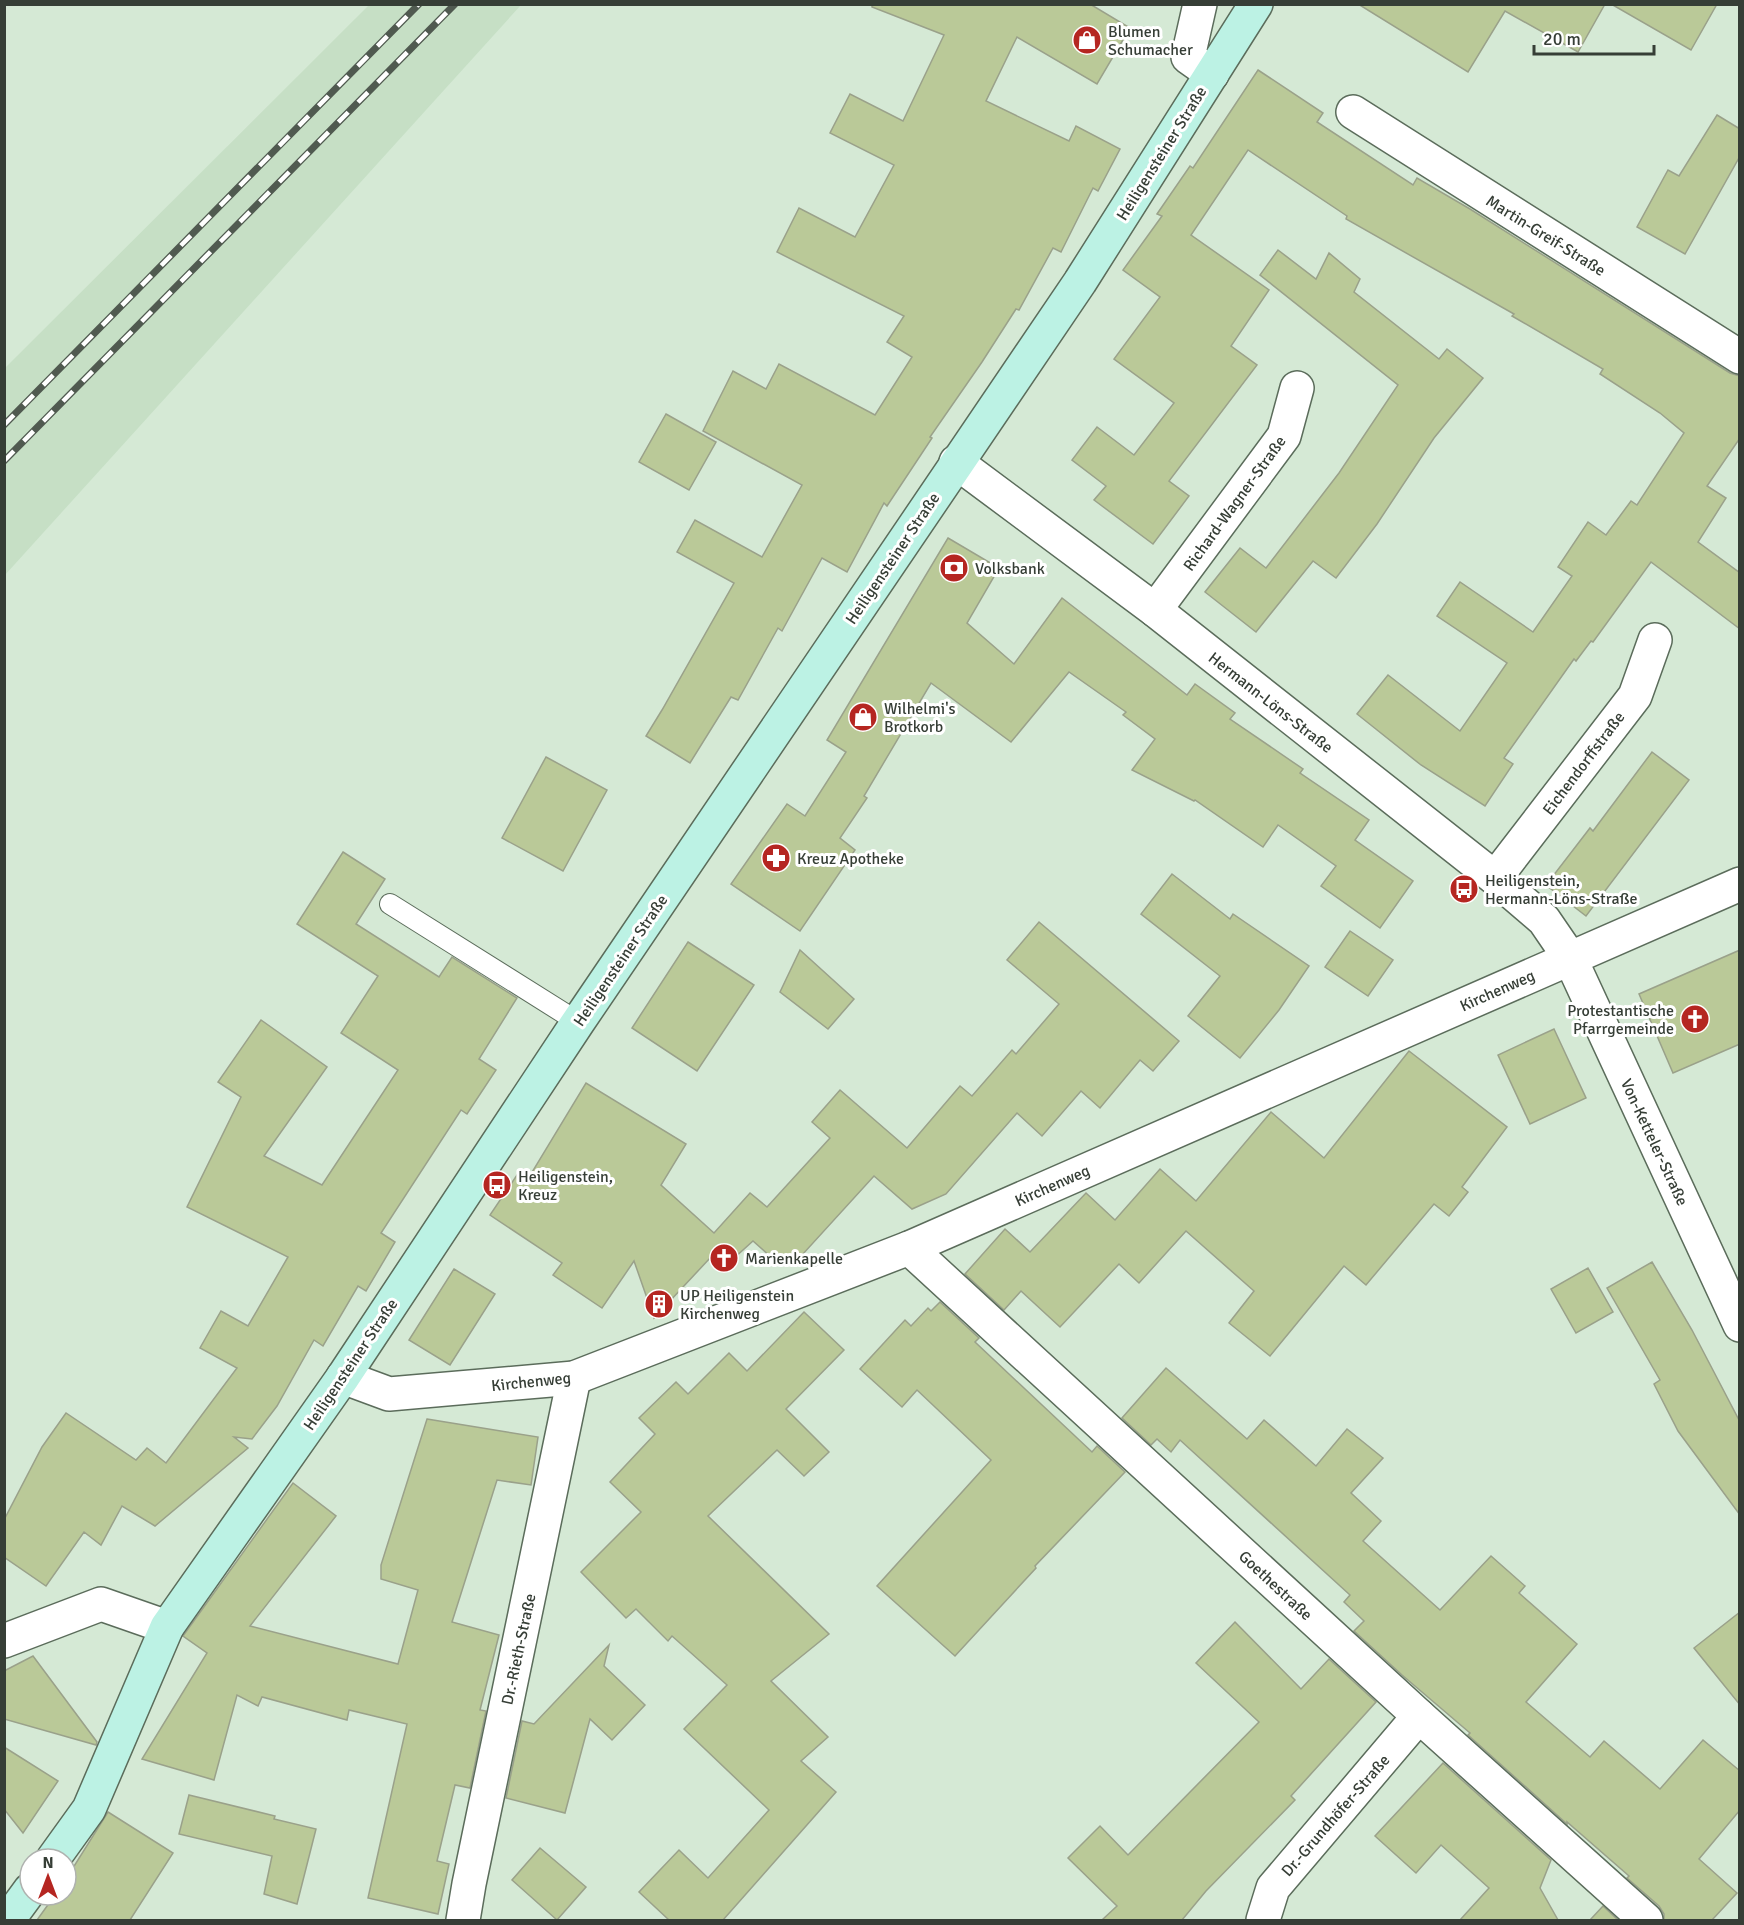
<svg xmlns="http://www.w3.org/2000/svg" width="1744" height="1925" font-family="Signika,sans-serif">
<rect width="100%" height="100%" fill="#d5e9d5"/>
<polygon fill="#c6dfc5" points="370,4 521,5 5,575 5,368"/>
<g fill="#bac998" stroke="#9aa18a" stroke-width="1.5">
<polygon points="872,4 1090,4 1130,28 1097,84 1017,37 986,101 1069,141 1076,126 1120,149 1098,191 1093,188 1061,252 1053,248 1019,310 1016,309 982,362 930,437 932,438 887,506 884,503 847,572 822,558 782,631 778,628 738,700 731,697 690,763 646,736 662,710 734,583 677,552 695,520 762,557 802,485 703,431 733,371 766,389 779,364 875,415 912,357 887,342 904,316 777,252 799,208 855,237 894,165 830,133 850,94 903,121 944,35 872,7"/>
<polygon points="1358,4 1605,4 1578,52 1505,11 1468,72"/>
<polygon points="1611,4 1717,4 1691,50"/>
<polygon points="1258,70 1323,113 1317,122 1413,185 1417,178 1470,209 1730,373 1740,376 1740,438 1707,486 1726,498 1698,542 1740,573 1740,629 1651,562 1593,642 1591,641 1576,661 1574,659 1504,758 1513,764 1485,806 1421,765 1357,714 1388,675 1460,731 1507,663 1437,616 1460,582 1533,632 1572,576 1558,567 1588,522 1606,535 1631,501 1637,505 1684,433 1660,413 1600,374 1603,369 1512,316 1514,314 1346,219 1347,216 1248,150 1191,235 1269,290 1231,346 1257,365 1169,481 1189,496 1153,544 1094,500 1106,486 1072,460 1097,427 1134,455 1174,403 1114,359 1160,297 1123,270 1162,216 1157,214 1190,166 1193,168"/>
<polygon points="1717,115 1740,129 1740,156 1685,254 1637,227 1668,170 1679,176"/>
<polygon points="1278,250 1316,279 1329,253 1360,279 1354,292 1439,359 1447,349 1483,378 1434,438 1377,524 1336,578 1313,561 1256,632 1205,592 1240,548 1266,568 1339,473 1398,385 1260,275"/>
<polygon points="666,414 716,442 689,490 639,462"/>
<polygon points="948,538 999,568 967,623 1014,664 1062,598 1187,695 1195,684 1235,713 1230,719 1303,769 1300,773 1369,820 1355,840 1413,881 1380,928 1321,886 1336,866 1278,825 1263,847 1195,800 1194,801 1132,770 1155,739 1123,715 1126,712 1069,672 1011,742 931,683 864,796 867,798 840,838 855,850 800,931 731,884 787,804 805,816 846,752 827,740"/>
<polygon points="1652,752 1689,780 1586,916 1546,885 1590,828 1593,831"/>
<polygon points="546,757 607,790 563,871 502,838"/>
<polygon points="343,852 385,879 356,924 439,977 452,957 517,998 479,1059 496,1070 467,1114 461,1110 381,1233 395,1242 366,1291 358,1286 323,1346 314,1340 277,1406 252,1439 234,1437 248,1448 155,1526 122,1506 101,1545 84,1532 46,1586 4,1557 4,1520 42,1447 66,1413 136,1460 147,1448 166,1463 237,1368 200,1348 221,1311 248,1326 288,1257 187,1207 241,1097 218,1082 261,1020 327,1067 264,1156 322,1185 398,1070 341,1033 378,976 297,924"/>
<polygon points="1172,874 1230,919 1233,914 1309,966 1279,1010 1240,1058 1188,1016 1220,976 1141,914"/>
<polygon points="1039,922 1179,1041 1153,1071 1140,1060 1100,1108 1081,1091 1042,1136 1017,1113 946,1194 912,1209 874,1176 803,1254 780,1265 753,1241 723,1268 711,1257 654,1318 634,1261 602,1308 553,1275 562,1263 490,1215 519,1172 528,1179 586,1083 686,1144 661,1185 714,1233 750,1193 767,1207 830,1138 812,1122 840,1090 907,1148 960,1086 972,1096 1012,1050 1016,1054 1059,1004 1007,960"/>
<polygon points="1350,931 1393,960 1368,996 1325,967"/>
<polygon points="688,942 754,985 697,1071 632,1028"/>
<polygon points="800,950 854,999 828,1029 780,992"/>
<polygon points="1740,950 1740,1044 1673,1073 1639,994"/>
<polygon points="1554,1029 1586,1098 1530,1124 1498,1055"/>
<polygon points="1409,1051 1507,1127 1462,1187 1468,1192 1449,1216 1434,1204 1366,1285 1344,1266 1270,1356 1229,1323 1254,1291 1186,1231 1139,1283 1119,1264 1060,1327 1021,1291 1004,1310 965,1274 1005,1229 1030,1252 1086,1193 1115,1220 1160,1169 1196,1201 1271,1112 1324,1158"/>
<polygon points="1652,1262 1692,1330 1740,1422 1740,1515 1678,1431 1654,1384 1660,1380 1607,1288"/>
<polygon points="1588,1268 1613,1312 1576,1333 1551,1289"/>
<polygon points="454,1269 495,1294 450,1365 409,1340"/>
<polygon points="940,1302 979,1338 975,1342 1092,1452 1097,1446 1125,1472 1035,1566 1036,1568 955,1656 877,1586 991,1460 917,1390 902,1407 860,1369 905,1320 911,1326 928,1308 931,1311"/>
<polygon points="804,1312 844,1350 786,1409 829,1452 804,1476 777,1450 708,1516 829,1634 771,1681 828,1737 801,1761 836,1792 723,1920 669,1920 639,1892 679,1850 708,1878 769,1810 684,1729 727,1685 672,1636 668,1641 636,1609 626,1618 581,1572 641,1512 610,1482 655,1434 639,1418 676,1382 688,1394 729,1353 747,1371"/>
<polygon points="1166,1368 1247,1439 1264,1420 1316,1466 1347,1429 1383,1458 1351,1493 1381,1521 1363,1541 1440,1610 1491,1556 1525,1586 1519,1593 1577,1644 1526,1702 1590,1757 1604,1741 1660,1789 1703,1740 1740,1771 1740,1810 1699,1859 1737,1893 1712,1920 1664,1920 1664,1914 1659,1906 1627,1878 1629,1876 1567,1822 1567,1824 1468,1735 1470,1733 1402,1675 1354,1631 1364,1621 1344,1602 1350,1595 1180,1440 1171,1452 1157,1439 1151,1445 1122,1418"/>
<polygon points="427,1419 538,1437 531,1485 497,1480 452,1622 499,1635 480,1710 486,1711 470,1788 455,1785 437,1861 449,1864 438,1914 368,1898 407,1724 349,1710 347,1720 262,1697 258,1706 237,1695 214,1780 142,1759 207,1653 183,1636 293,1483 336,1516 250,1626 398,1664 418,1590 381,1579 381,1565"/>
<polygon points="1740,1612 1740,1705 1694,1648"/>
<polygon points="1235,1622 1301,1689 1329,1659 1376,1702 1291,1796 1295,1800 1206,1891 1182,1920 1102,1920 1117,1906 1068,1858 1100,1826 1128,1855 1259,1722 1196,1663"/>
<polygon points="609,1645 604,1666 645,1705 612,1740 590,1719 565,1813 506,1798 522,1721 534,1724"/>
<polygon points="33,1656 97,1742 96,1745 4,1719 4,1671"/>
<polygon points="4,1747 58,1781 23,1833 4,1809"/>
<polygon points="1443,1763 1551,1860 1540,1888 1558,1920 1460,1920 1489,1888 1441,1845 1416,1873 1375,1836"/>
<polygon points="189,1795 275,1816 274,1819 316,1829 297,1904 264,1894 272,1856 179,1834"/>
<polygon points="108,1812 173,1853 130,1920 37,1920 55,1895 66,1895 66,1879"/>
<polygon points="540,1848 586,1887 557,1920 512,1880"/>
<polygon points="1603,1906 1618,1920 1590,1920"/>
</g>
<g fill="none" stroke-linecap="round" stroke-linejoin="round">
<g stroke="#5b6c5b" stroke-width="22">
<polyline id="service" points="390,904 578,1022"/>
</g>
<g stroke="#5b6c5b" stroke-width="36">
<g id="minor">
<polyline points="1200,4 1188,57 1212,74"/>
<polyline points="1353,112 1740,357"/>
<polyline points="956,462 1155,610 1495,878 1544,920 1570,958 1740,1325"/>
<polyline points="1155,610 1284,436 1297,388"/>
<polyline points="1495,878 1635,696 1655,640"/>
<polyline points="909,1248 1419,1716 1646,1920"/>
<polyline points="343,1377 389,1394 574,1378 909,1248 1740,884"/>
<polyline points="4,1641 101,1604 167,1627"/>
<polyline points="463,1920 469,1884 574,1378"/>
<polyline points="1263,1920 1273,1888 1419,1716"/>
</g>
</g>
<g stroke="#5b6c5b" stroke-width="36">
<g id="secondary">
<polyline points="53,1859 89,1809 167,1627 343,1377 578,1022 1080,282 1256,4"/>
<polyline points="8,1920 30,1890"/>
</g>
</g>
<use href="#service" stroke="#fff" stroke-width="20"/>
<use href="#minor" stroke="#fff" stroke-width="33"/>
<use href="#secondary" stroke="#bcf2e4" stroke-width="33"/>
<g stroke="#505a50" stroke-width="7">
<g id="rail">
<polyline points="4,425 419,4"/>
<polyline points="4,461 455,4"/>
</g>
</g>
<use href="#rail" stroke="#fff" stroke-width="4.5" stroke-dasharray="14" stroke-linecap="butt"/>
</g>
<defs>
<g id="shop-disc" transform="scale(1.5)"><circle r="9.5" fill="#b52621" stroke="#fff"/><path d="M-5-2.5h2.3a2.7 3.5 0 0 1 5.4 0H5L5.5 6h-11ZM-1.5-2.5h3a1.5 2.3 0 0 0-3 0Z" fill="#fff"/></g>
<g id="bank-disc" transform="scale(1.5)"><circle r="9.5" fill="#b52621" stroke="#fff"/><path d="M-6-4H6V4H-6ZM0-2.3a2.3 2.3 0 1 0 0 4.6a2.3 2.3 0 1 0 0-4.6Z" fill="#fff"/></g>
<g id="pharmacy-disc" transform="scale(1.5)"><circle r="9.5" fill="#b52621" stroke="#fff"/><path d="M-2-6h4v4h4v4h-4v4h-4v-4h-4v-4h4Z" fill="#fff"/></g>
<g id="bus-disc" transform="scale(1.5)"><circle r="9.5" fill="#b52621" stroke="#fff"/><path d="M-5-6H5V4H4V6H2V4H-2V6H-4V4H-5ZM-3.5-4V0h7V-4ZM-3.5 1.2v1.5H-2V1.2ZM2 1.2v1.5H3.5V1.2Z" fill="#fff"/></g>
<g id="church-disc" transform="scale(1.5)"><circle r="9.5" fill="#b52621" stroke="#fff"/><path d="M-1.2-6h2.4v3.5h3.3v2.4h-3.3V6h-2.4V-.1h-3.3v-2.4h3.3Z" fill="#fff"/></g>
<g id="building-disc" transform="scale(1.5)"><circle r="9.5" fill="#b52621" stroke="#fff"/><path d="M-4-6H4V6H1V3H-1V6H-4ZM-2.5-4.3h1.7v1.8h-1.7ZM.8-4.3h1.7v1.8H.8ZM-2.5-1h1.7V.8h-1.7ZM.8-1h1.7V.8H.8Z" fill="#fff"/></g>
</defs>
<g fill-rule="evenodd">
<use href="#shop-disc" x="1087" y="40"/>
<use href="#bank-disc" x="954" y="568"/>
<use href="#shop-disc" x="863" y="717"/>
<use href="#pharmacy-disc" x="776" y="858"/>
<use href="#bus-disc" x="1464" y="889"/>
<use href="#church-disc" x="1695" y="1019"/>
<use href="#bus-disc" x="497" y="1185"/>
<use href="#church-disc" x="724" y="1258"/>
<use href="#building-disc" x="659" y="1304"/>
</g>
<g text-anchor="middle" stroke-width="6" stroke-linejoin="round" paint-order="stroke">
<g font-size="16" fill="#363e36" stroke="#fff" text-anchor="start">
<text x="1108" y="37">Blumen<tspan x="1108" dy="18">Schumacher</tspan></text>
<text x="975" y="574">Volksbank</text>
<text x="884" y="714">Wilhelmi's<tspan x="884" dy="18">Brotkorb</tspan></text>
<text x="797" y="864">Kreuz Apotheke</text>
<text x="1485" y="886">Heiligenstein,<tspan x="1485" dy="18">Hermann-Löns-Straße</tspan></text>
<text x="1674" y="1016" text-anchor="end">Protestantische<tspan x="1674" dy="18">Pfarrgemeinde</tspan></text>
<text x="518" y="1182">Heiligenstein,<tspan x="518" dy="18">Kreuz</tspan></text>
<text x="745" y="1264">Marienkapelle</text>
<text x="680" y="1301">UP Heiligenstein<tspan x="680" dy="18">Kirchenweg</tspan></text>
</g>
<g font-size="16" fill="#363e36" stroke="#fff">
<text transform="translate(1161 153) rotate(-58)" y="6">Heiligensteiner Straße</text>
<text transform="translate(1546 235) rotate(32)" y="6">Martin-Greif-Straße</text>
<text transform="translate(1234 503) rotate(-54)" y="6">Richard-Wagner-Straße</text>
<text transform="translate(892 558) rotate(-56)" y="6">Heiligensteiner Straße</text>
<text transform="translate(1271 702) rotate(38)" y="6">Hermann-Löns-Straße</text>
<text transform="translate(1583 763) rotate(-53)" y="6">Eichendorffstraße</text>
<text transform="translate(620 960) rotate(-56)" y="6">Heiligensteiner Straße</text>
<text transform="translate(1497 990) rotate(-24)" y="6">Kirchenweg</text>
<text transform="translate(1655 1142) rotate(65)" y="6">Von-Ketteler-Straße</text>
<text transform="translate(1052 1185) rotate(-24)" y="6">Kirchenweg</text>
<text transform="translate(350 1364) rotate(-56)" y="6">Heiligensteiner Straße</text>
<text transform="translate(531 1381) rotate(-6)" y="6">Kirchenweg</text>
<text transform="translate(1276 1585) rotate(43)" y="6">Goethestraße</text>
<text transform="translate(518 1649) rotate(-78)" y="6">Dr.-Rieth-Straße</text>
<text transform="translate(1335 1815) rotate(-49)" y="6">Dr.-Grundhöfer-Straße</text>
</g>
</g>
<rect width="1744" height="1925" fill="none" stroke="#363e36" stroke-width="12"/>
<g transform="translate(48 1877)"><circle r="28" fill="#ffffff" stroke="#afb2af" stroke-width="1.5"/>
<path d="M0-4.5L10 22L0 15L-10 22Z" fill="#b52621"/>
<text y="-9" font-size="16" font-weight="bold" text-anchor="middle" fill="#363e36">N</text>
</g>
<path d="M1534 45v9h120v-9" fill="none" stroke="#363e36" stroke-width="3"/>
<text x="1543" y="45" font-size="18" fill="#363e36" stroke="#ffffff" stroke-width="4.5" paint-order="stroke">20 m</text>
</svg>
